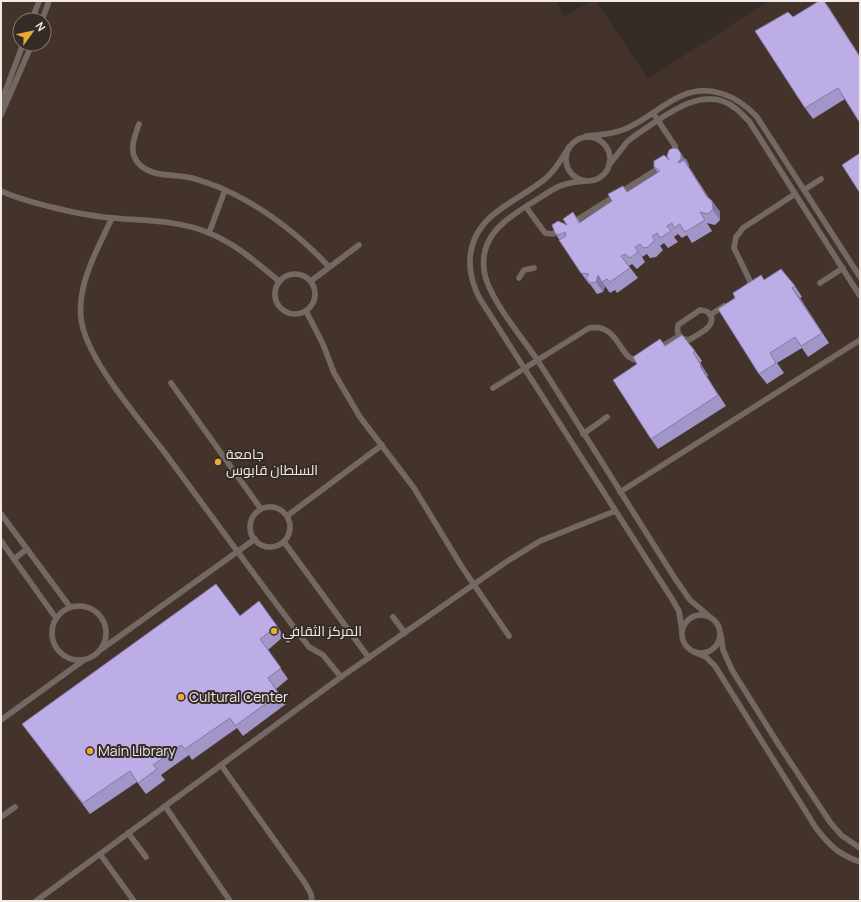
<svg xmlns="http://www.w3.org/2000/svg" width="861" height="902" font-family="Manrope,Cairo,sans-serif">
<rect width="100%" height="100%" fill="#362c27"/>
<path fill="#43332b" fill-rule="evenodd" d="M1,1H557L564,17L591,1H596L648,79L769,1H860V901H1ZM20,20H44V44H20Z"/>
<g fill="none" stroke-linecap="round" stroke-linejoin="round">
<g stroke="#504743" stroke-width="6">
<g id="lane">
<polyline points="32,20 39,1"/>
<polyline points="42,20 49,1"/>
<polyline points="1,103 23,44"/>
<polyline points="653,113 675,146 675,156"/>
<polyline points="1,115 32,44"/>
<path d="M139,124C134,138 127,154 141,166C155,177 171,174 187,177C194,178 201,181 208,183C253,199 297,232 329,267"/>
<path d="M586,136C600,135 613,134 625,129C645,121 661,105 681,96C709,83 738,96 757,117L860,277"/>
<circle cx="588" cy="159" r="22"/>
<path d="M569,147C562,158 556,170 545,179C529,192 510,201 494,214C466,237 464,269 480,299L672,599L679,611L682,631"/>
<path d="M609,165L627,142L633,137C661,119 702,82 735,108C740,111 744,117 749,121L860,296"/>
<path d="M585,181C556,183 552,191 528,205C503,221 480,237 484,270C487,296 521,336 536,358C583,431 629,506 676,580L690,600L709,616"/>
<polyline points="804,190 821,179"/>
<path d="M1,191C27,203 85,216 113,218C146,221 178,220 209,233C236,244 257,263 279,281"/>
<polyline points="526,207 545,233 553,234 561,230"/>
<path d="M112,218C98,248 77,284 81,318C85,358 140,420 165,453C213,518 260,583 309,647L323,655L341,677"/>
<polyline points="572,223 662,166"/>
<polyline points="209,233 225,190"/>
<circle cx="295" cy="294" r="20"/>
<polyline points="519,278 524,270 534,268"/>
<polyline points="311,281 359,245"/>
<polyline points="820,283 843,268"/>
<polyline points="749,289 750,281 734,248 736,237 743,228 795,194"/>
<path d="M700,310C705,311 709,311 711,316C716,327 696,335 689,340C680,339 676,334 678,325Z"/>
<polyline points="306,311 323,344 334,373 360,417 414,488 462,567 509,636"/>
<polyline points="710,315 724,306"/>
<polyline points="659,348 679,336"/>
<polyline points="171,383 261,509"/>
<path d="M493,388L589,328C622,322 619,367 642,359"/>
<polyline points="583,434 607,417"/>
<polyline points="620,492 860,340"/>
<circle cx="270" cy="527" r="20"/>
<polyline points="1,514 70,607"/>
<polyline points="287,516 382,445"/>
<polyline points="1,541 56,618"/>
<polyline points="284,542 369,658"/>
<polyline points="14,559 27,549"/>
<circle cx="79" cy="633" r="27"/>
<circle cx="701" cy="634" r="19"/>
<polyline points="393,617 405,633"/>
<polyline points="721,635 723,650 732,670 779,745 830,822 841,835 860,848"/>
<polyline points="99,651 255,539"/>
<path d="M694,652L706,657L715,666L816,828C830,846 838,854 860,862"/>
<polyline points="1,720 84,660"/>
<polyline points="221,765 305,883 311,894 312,901"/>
<polyline points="165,806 230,901"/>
<polyline points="1,817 15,807"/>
<polyline points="128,833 146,857"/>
<polyline points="100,854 134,901"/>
<polyline points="36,901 341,677 506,562 540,541 615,511"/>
</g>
</g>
<use href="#lane" stroke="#746863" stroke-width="5.5"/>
</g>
<g fill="#a295c7">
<polygon points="824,1 830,9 845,99 813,119 805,108 793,17"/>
<polygon points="686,159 689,165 689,167 709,198 712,201 720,212 720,220 715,225 707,223 712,231 692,243 687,235 682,238 678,234 674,237 678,242 668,248 664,243 660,246 663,250 656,257 650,258 647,254 642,257 645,262 637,269 632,264 629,266 638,278 617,293 615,290 610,293 605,286 603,292 597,294 590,284 589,284 581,273 555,233 567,225 573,212 580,222 612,201 627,192 658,173 654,167 669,160"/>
<polygon points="764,280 795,286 802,297 800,298 829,343 808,357 802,348 777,363 784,373 767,384 759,374"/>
<polygon points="665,346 695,351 702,361 700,363 708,375 707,377 726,406 658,449 651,439"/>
<polygon points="259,601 284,636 268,650 288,679 276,689 286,704 243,736 237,728 192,760 189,755 161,775 165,780 146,794 137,782 90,814 22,724 240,616"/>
</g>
<g fill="#8479a2">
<polygon points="824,1 830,9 860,56 860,57"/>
<polygon points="678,149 689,165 689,167 712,204 712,201 720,212 720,220 678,162"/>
<polygon points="635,247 642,257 645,262 638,252"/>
<polygon points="598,275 605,286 603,292 596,282"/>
<polygon points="792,288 800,298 829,343 822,333"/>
<polygon points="693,352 708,375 707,377 726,406 700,366"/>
</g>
<g fill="#bcade7" stroke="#8479a2">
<polygon points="819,1 824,1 860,57 860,123 838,88 805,108 755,31 788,12 793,17"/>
<polygon points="673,148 678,149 681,154 681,159 678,162 679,163 684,160 707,197 712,201 713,209 708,214 700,212 705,220 685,232 680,224 674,228 672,223 667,226 671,231 660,238 657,233 652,236 655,240 648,247 643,248 640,244 635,247 638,252 630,258 625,254 621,256 630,268 610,282 607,279 602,282 598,275 596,282 590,283 586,278 589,274 581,273 559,240 566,236 565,232 559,235 555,233 552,225 558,221 567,225 563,219 573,212 579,223 612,201 608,194 623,186 627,192 660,171 654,167 654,161 664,155 669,160 667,156 669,150"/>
<polygon points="860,153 860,193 842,165"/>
<polygon points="781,269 795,286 792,288 822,333 801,346 795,337 770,353 776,363 759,374 718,309 735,298 733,293 761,275 764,280"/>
<polygon points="682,335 695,351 693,352 701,365 700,366 718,395 651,439 613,380 637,364 633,357 660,339 665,346"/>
<polygon points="216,584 240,616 259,601 277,626 260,639 281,668 268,678 279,694 235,726 230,718 185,749 181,745 153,765 157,769 138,783 130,771 83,803 22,724"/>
</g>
<g fill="#e9ab38" stroke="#362c27" stroke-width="1.5">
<circle cx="218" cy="462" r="4"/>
<circle cx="274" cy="631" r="4"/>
<circle cx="181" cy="697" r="4"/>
<circle cx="90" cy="751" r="4"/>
</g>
<g text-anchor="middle" stroke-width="4" stroke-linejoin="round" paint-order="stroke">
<g font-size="14" fill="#f0e9e6" stroke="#362c27" text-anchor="start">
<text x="226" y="459">جامعة<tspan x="226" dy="16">السلطان قابوس</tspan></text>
<text x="282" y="636">المركز الثقافي</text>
<text x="189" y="702">Cultural Center</text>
<text x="98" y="756">Main Library</text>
</g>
</g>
<rect width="861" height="902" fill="none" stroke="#f0e9e6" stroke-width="4"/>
<g transform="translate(32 32) rotate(57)"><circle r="19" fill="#362c27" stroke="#807873"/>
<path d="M0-3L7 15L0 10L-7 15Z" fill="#e9ab38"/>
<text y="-6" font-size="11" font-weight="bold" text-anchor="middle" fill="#f0e9e6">N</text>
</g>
</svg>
